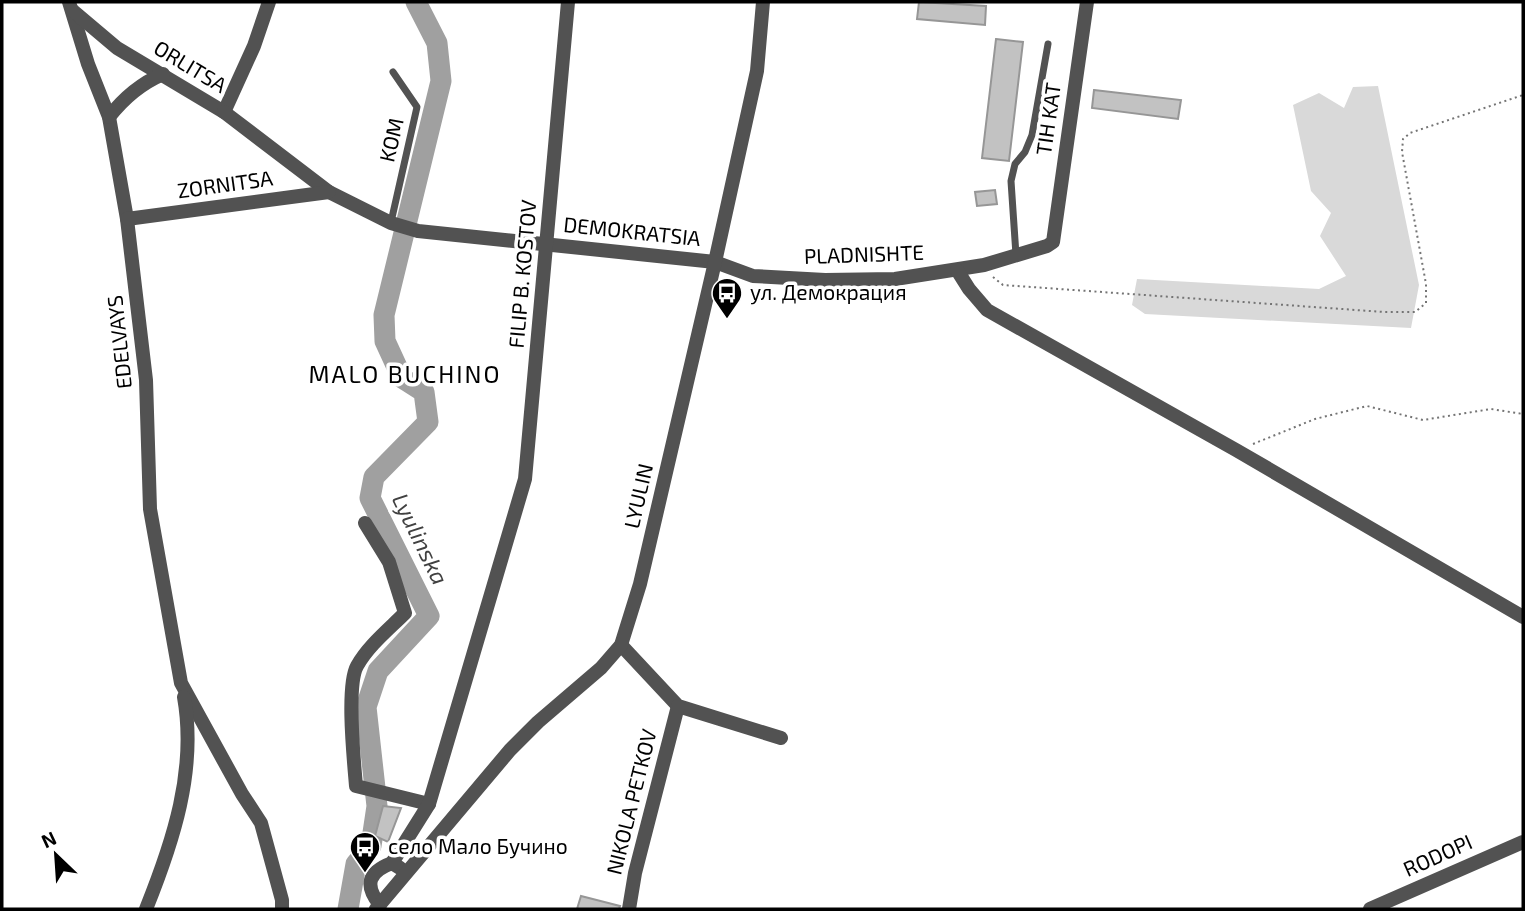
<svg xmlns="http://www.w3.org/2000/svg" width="1525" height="911" font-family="'Exo 2',sans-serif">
<rect width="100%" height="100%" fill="#fff"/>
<polygon fill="#d9d9d9" points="1378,86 1419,285 1411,328 1145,314 1132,305 1137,279 1319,289 1346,276 1320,236 1331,213 1311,191 1293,105 1319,93 1344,108 1353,87"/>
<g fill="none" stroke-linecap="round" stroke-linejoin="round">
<polyline stroke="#a0a0a0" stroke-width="21" points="348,909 356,864 371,846 377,806 366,707 378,671 429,616 370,498 374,477 428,422 424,392 402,378 385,341 384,315 441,81 437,43 416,2"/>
</g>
<g fill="#c2c2c2" stroke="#969696" stroke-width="2">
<polygon points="919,2 986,6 985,25 917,19"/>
<polygon points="996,39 1023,42 1009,161 982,158"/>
<polygon points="1094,90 1181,100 1178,119 1092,108"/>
<polygon points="995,190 997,204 977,206 975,192"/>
<polygon points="383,806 401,808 388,842 375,836"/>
<polygon points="581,896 620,906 619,909 577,909"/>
</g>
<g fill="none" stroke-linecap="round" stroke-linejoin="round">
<g stroke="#747474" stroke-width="2" stroke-dasharray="2 3.5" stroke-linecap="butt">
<polyline points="993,277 1003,285 1384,312 1415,312 1426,303 1426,284 1402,152 1403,139 1410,133 1523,95"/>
<polyline points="1253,444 1315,419 1367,406 1423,420 1491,409 1523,414"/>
</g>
<g stroke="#525252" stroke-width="7">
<polyline points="391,222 417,107 393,72"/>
<polyline points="1016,255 1011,181 1015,164 1025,152 1032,135 1048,44"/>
</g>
<g stroke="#525252" stroke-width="14">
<polyline points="69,2 88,64 109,117 127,219 146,380 150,509 181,683 242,794 261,823 282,900 282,909"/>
<polyline points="72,10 117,48 224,112 254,46 269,2"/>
<polyline points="224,112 329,192 391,223 418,231 715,262 753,276 825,280 895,279 984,265 1047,246 1053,242 1087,2"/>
<path d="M109,117C123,99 142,83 163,74"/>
<polyline points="127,219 329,192"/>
<polyline points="957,270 969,289 987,310 1236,450 1523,617"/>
<path d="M365,523L389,562L405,613C389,629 368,646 357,666C346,686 354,761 356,786L429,804"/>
<polyline points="621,645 678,706 781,738"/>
<polyline points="392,863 429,804 525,479 568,2"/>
<path d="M380,905C364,885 368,872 392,863L400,868"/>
<path d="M146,909C173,842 197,770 184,697"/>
<polyline points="629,909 635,873 678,706"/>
<polyline points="1370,909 1523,842"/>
</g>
<polyline stroke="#525252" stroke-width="14" points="376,909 510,750 538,722 601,668 621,645 640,584 715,262 757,71 763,2"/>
</g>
<defs>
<g id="bus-pin" transform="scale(1.575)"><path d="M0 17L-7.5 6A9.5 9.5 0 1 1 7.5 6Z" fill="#000" stroke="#fff"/><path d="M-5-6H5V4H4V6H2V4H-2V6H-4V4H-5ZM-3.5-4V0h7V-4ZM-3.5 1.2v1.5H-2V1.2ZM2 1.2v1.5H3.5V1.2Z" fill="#fff"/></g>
</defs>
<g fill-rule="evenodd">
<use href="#bus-pin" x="727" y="293"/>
<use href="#bus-pin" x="365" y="847"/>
</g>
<g text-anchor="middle" stroke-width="7" stroke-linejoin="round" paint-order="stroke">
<g font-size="21" fill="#000" stroke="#fff">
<text transform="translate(190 67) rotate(31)" y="7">ORLITSA</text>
<text transform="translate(1049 119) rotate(-82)" y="7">TIH KAT</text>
<text transform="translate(392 140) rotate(-77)" y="7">KOM</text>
<text transform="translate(225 185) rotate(-8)" y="7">ZORNITSA</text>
<text transform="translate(632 232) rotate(6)" y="7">DEMOKRATSIA</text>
<text transform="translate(864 255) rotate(-2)" y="7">PLADNISHTE</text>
<text transform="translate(523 274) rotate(-85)" y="7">FILIP B. KOSTOV</text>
<text transform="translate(120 342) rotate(-96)" y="7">EDELVAYS</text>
<text transform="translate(639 496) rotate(-77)" y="7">LYULIN</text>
<text transform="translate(632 802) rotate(-76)" y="7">NIKOLA PETKOV</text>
<text transform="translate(1438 856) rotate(-24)" y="7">RODOPI</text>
</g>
<g font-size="21" fill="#000" stroke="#fff" text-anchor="start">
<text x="750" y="300">ул. Демокрация</text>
<text x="388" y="854">село Мало Бучино</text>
</g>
<g font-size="23" font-style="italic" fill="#414141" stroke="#fff">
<text transform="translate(420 539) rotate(64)" y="8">Lyulinska</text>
</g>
<g font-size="24" letter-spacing="2" fill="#000" stroke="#fff">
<text x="405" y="383">MALO BUCHINO</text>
</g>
</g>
<rect width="1525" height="911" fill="none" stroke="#000000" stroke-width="7"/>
<g transform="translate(56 855) rotate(335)" stroke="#ffffff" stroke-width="5" paint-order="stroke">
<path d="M0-5L12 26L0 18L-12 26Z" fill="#000000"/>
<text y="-10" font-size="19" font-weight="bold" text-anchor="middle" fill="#000000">N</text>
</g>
</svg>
